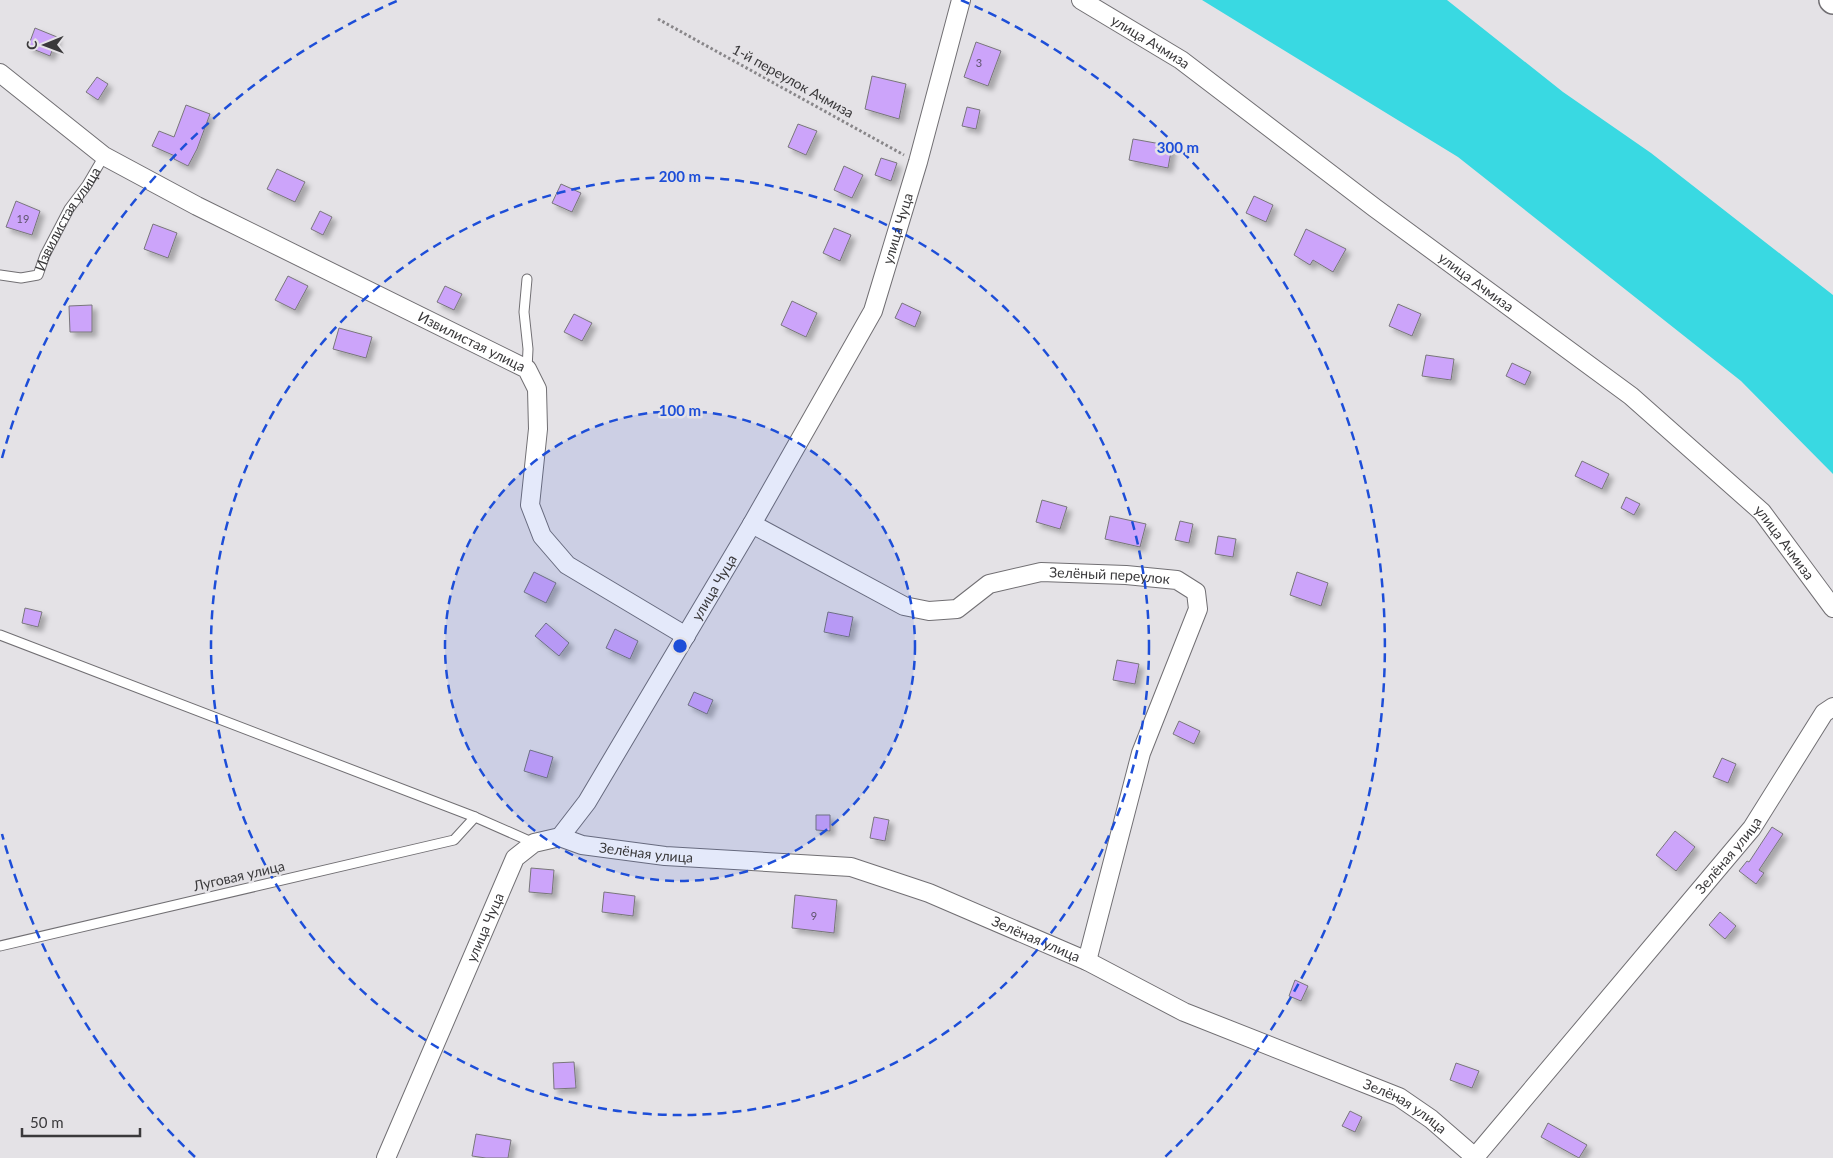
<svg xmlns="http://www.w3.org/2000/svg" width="1833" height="1158" font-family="Lato,sans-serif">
<defs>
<filter id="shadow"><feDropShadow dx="4.5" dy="4.5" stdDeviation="2.5" flood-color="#0004"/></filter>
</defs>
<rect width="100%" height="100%" fill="#e4e2e6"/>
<polygon fill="#39d9e2" points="1202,0 1447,0 1563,92 1651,153 1833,295 1833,474 1741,381 1458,157"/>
<g fill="#cca4fa" stroke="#78767a" filter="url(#shadow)">
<polygon points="35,28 57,37 50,56 28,47"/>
<polygon points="976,42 1001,51 988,86 964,77"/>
<polygon points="872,76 906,84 899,119 865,109"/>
<polygon points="97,77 108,84 98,100 86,92"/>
<polygon points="186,105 210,114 197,149 188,166 174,159 175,156 152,146 159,131 174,137"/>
<polygon points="967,107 980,110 976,129 962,126"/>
<polygon points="798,124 817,131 806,155 788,147"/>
<polygon points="1133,139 1172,146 1168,168 1129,160"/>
<polygon points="881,158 897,163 891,181 875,175"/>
<polygon points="844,166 863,175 852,198 834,190"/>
<polygon points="277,169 305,182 295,202 267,189"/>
<polygon points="561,184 581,193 572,212 552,203"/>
<polygon points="1254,196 1273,205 1266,222 1246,213"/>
<polygon points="16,201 40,211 32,235 6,227"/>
<polygon points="320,211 332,217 323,235 311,229"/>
<polygon points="153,224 177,233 168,258 144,249"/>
<polygon points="834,228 851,235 840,261 823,253"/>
<polygon points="1306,229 1346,249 1333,272 1313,260 1310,265 1294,255"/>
<polygon points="288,276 308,286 295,310 275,300"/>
<polygon points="445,286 462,294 454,310 437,302"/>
<polygon points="792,301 817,313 806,337 781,325"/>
<polygon points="902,303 921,312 915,327 895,318"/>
<polygon points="1398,304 1421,314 1412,336 1389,326"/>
<polygon points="92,305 92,332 70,332 69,306"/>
<polygon points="574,314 592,323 582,341 564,332"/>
<polygon points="339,328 372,337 366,358 333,349"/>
<polygon points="1426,355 1454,359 1451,380 1422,376"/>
<polygon points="1512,363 1531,372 1525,385 1506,376"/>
<polygon points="1582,461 1609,474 1602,489 1575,476"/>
<polygon points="1626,497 1640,504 1634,515 1621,508"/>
<polygon points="1042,500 1067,507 1060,529 1036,522"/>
<polygon points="1110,516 1146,524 1140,547 1105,539"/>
<polygon points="1180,521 1193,524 1189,543 1175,540"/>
<polygon points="1218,536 1236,539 1233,557 1215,554"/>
<polygon points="534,572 556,583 546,603 524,592"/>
<polygon points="1297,572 1328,583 1321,606 1290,595"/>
<polygon points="25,608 42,612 38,627 22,623"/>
<polygon points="828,612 853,617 849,637 824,632"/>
<polygon points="546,623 569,643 559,656 535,636"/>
<polygon points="615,629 638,641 630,659 606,648"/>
<polygon points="1117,660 1139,664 1135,684 1113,680"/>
<polygon points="694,692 713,700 707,714 688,705"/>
<polygon points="1179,721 1200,731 1194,744 1173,734"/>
<polygon points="530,750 553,757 547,778 524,771"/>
<polygon points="1722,758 1736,764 1728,783 1713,777"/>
<polygon points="816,815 830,815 830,831 816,830"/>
<polygon points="874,817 889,820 885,841 870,838"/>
<polygon points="1772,827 1783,834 1759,870 1764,873 1756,884 1739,871 1747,861 1749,862"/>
<polygon points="1675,831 1695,847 1676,871 1656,855"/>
<polygon points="531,868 554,870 552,894 529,892"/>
<polygon points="604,892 635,896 633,916 602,912"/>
<polygon points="795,895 837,900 834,933 792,928"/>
<polygon points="1720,912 1736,926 1725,939 1709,925"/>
<polygon points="1295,980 1308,986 1301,1001 1289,996"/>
<polygon points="574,1062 576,1088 554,1089 553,1063"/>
<polygon points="1456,1063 1479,1071 1472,1088 1450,1080"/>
<polygon points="1350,1111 1362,1117 1355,1132 1342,1126"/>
<polygon points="1548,1123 1587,1145 1579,1158 1541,1137"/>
<polygon points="476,1134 511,1140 508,1158 486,1158 472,1156"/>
</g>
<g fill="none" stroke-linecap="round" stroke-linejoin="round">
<g stroke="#716f73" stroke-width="11">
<g id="lane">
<path id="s1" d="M0,275L21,278L38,275L45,255L69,209L87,185L104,156"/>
<polyline points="527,279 524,312 528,349 527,369"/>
<polyline points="0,635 475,817 534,843"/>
<polyline points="0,946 454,840 475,817"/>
</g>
</g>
<g stroke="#716f73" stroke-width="20">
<g id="street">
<path id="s2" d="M1081,0L1181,60L1375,208L1631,396L1762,512L1833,608"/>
<path id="s3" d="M0,73L104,156L197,206L527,369L537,389L538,429L530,505L542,536L567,565L686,636"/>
<path id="s4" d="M752,524L904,606L929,611L957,609L989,584L1041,572L1126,575L1177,580L1196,592L1198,609L1141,753L1087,961"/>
<path id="s5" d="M560,837L582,845L665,856L851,867L929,893L1087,961L1184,1012L1399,1097L1431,1119L1476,1158"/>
<path id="s6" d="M1475,1157L1752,828L1824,713L1833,707"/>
<path id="s7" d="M386,1158L515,858L534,843L560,837L587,802L752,524L873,311L918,162L961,0"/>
</g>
</g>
<g stroke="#716f73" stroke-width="28">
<polyline id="secondary" points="1832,0 1833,1"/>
</g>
<polyline stroke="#888689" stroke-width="3" stroke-dasharray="2.5 2.5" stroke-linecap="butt" points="658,19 904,155"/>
<use href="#lane" stroke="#fff" stroke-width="9"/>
<use href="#street" stroke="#fff" stroke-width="18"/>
<use href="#secondary" stroke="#fff" stroke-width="25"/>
</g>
<circle cx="680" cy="646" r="235" fill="#1d4ed8" fill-opacity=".12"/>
<g fill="none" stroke="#1d4ed8" stroke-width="2.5" stroke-dasharray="9 6">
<circle cx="680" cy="646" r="235"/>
<circle cx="680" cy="646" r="469"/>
<path d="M195 1157A704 704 0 0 1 2 834M2 458A704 704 0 0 1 399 0M961 0A704 704 0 0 1 1165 1157"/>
</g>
<g text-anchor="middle" stroke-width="5" stroke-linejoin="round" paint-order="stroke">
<g font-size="11" fill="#5e546b">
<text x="979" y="67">3</text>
<text x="23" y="223">19</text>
<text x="814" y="920">9</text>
</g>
<g font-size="14" fill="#3a393b" stroke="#e4e2e6">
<text dy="5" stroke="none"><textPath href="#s2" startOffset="81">улица Ачмиза</textPath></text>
<text transform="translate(793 81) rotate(29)" y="5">1-й переулок Ачмиза</text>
<text dy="5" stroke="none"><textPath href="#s1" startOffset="102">Извилистая улица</textPath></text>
<text dy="5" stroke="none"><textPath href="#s7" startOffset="1076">улица Чуца</textPath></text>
<text dy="5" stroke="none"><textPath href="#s2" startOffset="486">улица Ачмиза</textPath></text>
<text dy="5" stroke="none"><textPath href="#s3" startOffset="545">Извилистая улица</textPath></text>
<text dy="5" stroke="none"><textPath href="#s2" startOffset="891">улица Ачмиза</textPath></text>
<text dy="5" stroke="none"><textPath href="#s4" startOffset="389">Зелёный переулок</textPath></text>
<text dy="5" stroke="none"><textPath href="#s7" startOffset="671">улица Чуца</textPath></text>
<text dy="5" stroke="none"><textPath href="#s5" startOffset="88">Зелёная улица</textPath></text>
<text dy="5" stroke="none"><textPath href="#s6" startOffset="394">Зелёная улица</textPath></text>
<text transform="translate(239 876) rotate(-13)" y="5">Луговая улица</text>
<text dy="5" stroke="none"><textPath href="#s7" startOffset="251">улица Чуца</textPath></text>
<text dy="5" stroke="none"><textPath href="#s5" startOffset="492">Зелёная улица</textPath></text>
<text dy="5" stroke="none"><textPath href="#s5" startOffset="898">Зелёная улица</textPath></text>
</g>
</g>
<circle cx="680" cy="646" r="8" fill="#1d4ed8" stroke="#e4e2e6" stroke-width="2.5"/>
<g font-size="15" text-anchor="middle" font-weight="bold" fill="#1d4ed8" stroke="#e4e2e6" stroke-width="5" stroke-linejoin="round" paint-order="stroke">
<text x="1178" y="153">300 m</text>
<text x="680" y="182">200 m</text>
<text x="680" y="416">100 m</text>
</g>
<g transform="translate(45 45) rotate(269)" stroke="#e4e2e6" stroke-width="4" paint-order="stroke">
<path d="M0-4L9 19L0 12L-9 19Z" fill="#3a393b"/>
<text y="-8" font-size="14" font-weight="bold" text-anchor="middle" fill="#3a393b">С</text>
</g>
<path d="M22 1128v8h118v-8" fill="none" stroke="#3a393b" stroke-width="2.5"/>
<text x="30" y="1128" font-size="15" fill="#3a393b" stroke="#e4e2e6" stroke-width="4" paint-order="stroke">50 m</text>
</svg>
